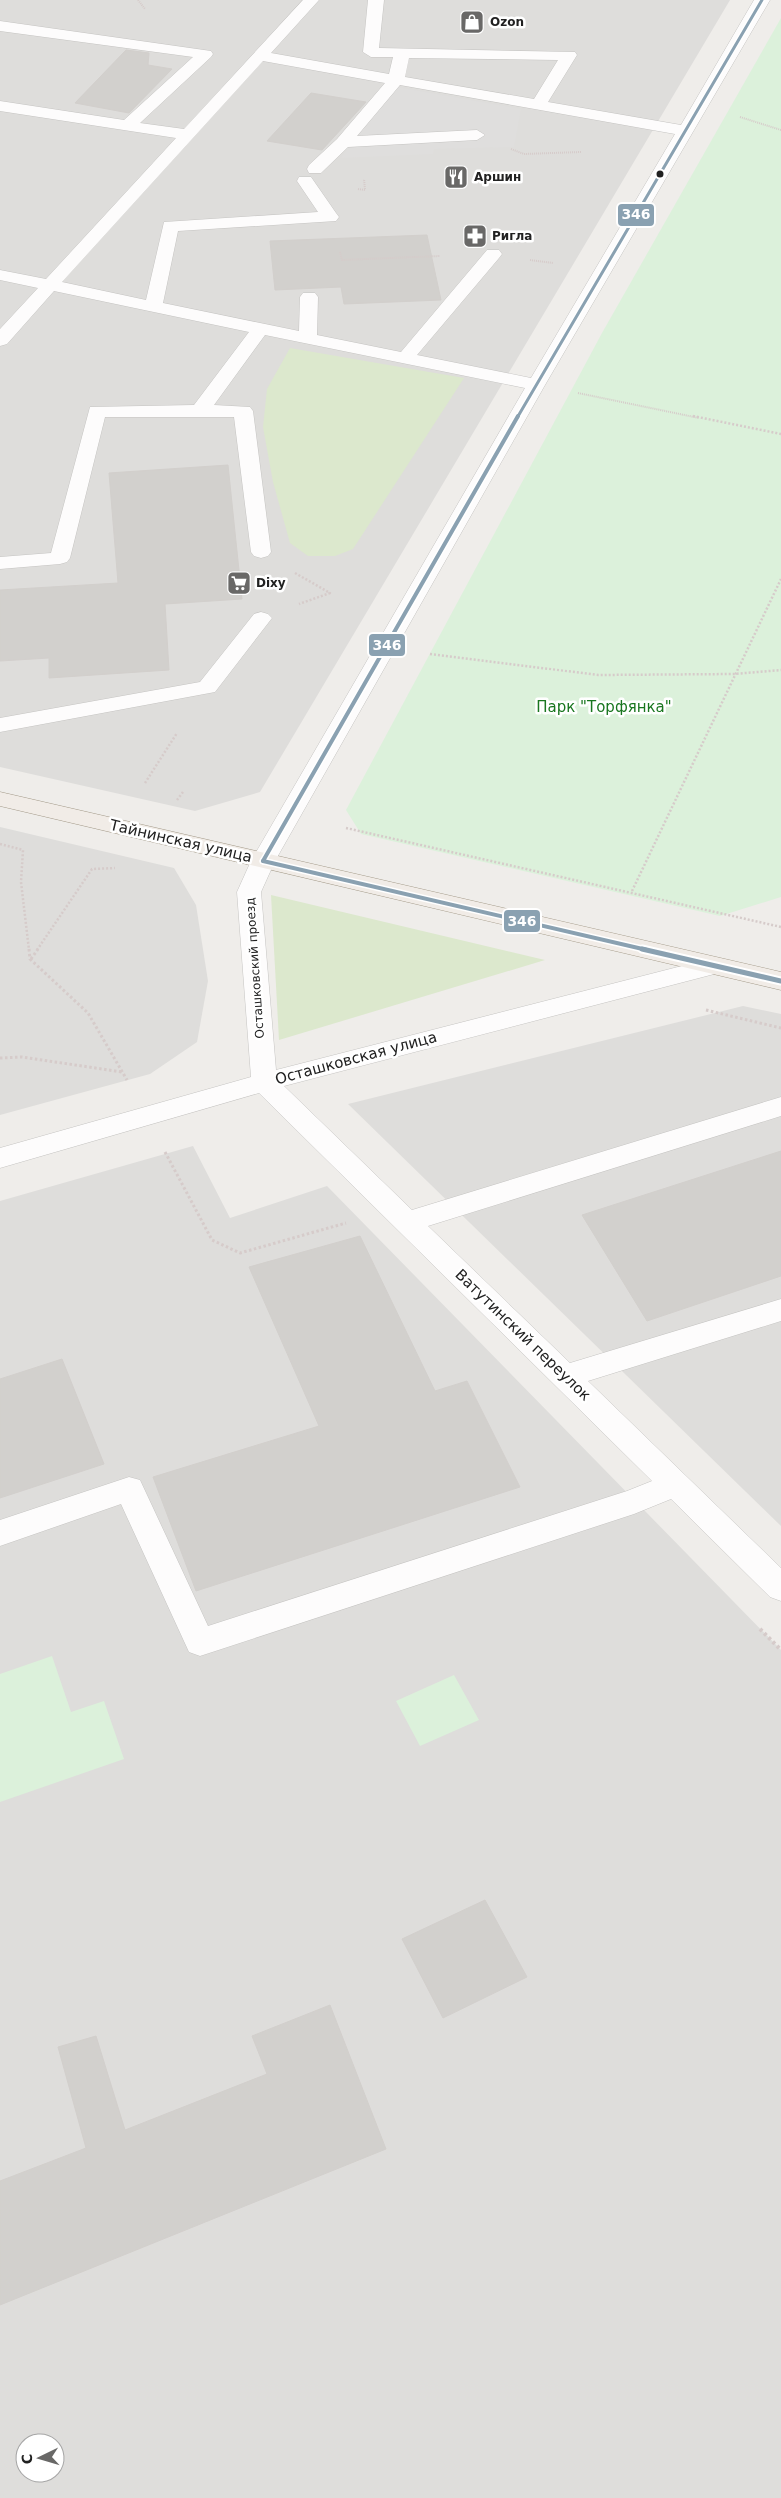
<svg xmlns="http://www.w3.org/2000/svg" width="781" height="2498" font-family="'DejaVu Sans',sans-serif">
<rect width="100%" height="100%" fill="#efedea"/>
<g fill="#dedddb" fill-rule="evenodd">
<polygon points="0,0 730,0 260,792 195,811 0,767"/>
<polygon points="0,827 174,868 196,905 208,981 197,1042 150,1074 0,1115"/>
<polygon points="743,1006 781,1014 781,1526 348,1104"/>
<path d="M193,1146L230,1218L327,1186L781,1650V2498H0V1201ZM25,2443H55V2473H25Z"/>
</g>
<g fill="#dce8cd">
<polygon points="290,348 464,378 353,549 335,556 308,556 290,543 273,482 263,427 267,389"/>
<polygon points="271,895 545,960 279,1040"/>
</g>
<g fill="#dcf1db">
<polygon points="781,18 781,897 720,916 361,834 346,810 602,333"/>
<polygon points="52,1656 71,1712 104,1701 124,1759 0,1802 0,1674"/>
<polygon points="454,1675 479,1720 420,1746 396,1701"/>
</g>
<polygon fill="#dfdedd" points="391,86 521,109 514,147 434,149 433,154 341,158"/>
<g fill="#d2d0cd" stroke="#d2cfcc">
<polygon points="126,50 149,53 148,65 172,69 129,113 75,103"/>
<polygon points="311,93 366,102 322,150 267,141"/>
<polygon points="427,235 441,300 344,304 341,287 275,290 270,241"/>
<polygon points="228,465 242,599 165,604 169,670 49,678 49,658 0,661 0,590 118,583 109,473"/>
<polygon points="781,1151 781,1276 647,1321 582,1215"/>
<polygon points="360,1236 435,1391 467,1381 520,1487 196,1591 153,1477 319,1426 249,1267"/>
<polygon points="62,1359 104,1464 0,1498 0,1379"/>
<polygon points="485,1900 527,1977 443,2018 402,1939"/>
<polygon points="330,2005 386,2149 0,2305 0,2181 86,2148 58,2047 96,2036 125,2130 267,2074 252,2036"/>
</g>
<g fill="none" stroke-linecap="round" stroke-linejoin="round">
<g stroke="#c5c4c2" stroke-width="1">
<g id="minor">
<path d="M303,0H319L271,53L389,74L393,57H371L363,52L368,0H384L379,48L575,52L577,55L548,102L681,125L754,0H770L545,385L275,861L261,892L276,1070L713,958L722,960L725,966L722,972L284,1086L412,1210L781,1097V1116L428,1226L570,1363L781,1299V1321L588,1381L781,1568V1601L770,1597L671,1499L634,1514L200,1656L189,1652L121,1504L0,1546V1520L129,1477L140,1480L208,1626L627,1491L652,1481L259,1093L0,1168V1148L251,1077L237,892L251,861L525,388L265,335L214,405L250,407L253,411L271,552L268,556L261,558L254,556L251,552L234,417H105L70,558L67,562L60,564L0,569V557L51,553L90,407L194,405L249,332L54,291L7,344L0,346V329L38,288L0,280V270L46,279L176,138L0,111V101L124,120L193,57L0,31V21L211,51L213,54L211,57L140,123L184,129ZM409,58L558,60L534,99L405,77ZM263,61L385,83L337,139L309,165L307,169L309,173H321L348,147L477,140L485,135L477,130L357,136L400,85L675,134L531,378L417,355L499,258L502,254L499,250H487L401,352L317,335L318,297L315,293H303L300,297L299,331L163,303L178,231L336,221L339,217L336,213L311,177H299L297,181L318,212L164,222L146,300L62,282Z"/>
<polygon points="261,612 268,614 272,618 215,692 0,732 0,718 200,682 254,614"/>
</g>
</g>
<g stroke="#a39a89" stroke-width="1">
<polygon id="major" points="0,792 781,972 781,990 0,806"/>
</g>
<g stroke="#d6cbca" stroke-width="2" stroke-dasharray="1 1" stroke-linecap="butt">
<polyline points="138,0 145,9"/>
<polyline points="740,117 781,130"/>
<polyline points="511,149 524,154 581,152"/>
<polyline points="358,189 365,190 364,179"/>
<polyline points="340,252 342,260 440,256"/>
<polyline points="530,260 553,263"/>
<polyline points="578,393 699,418"/>
</g>
<g stroke="#d6cbca" stroke-width="2.5" stroke-dasharray="2 2" stroke-linecap="butt">
<polyline points="693,416 781,434"/>
<polyline points="295,573 330,593 299,604"/>
<polyline points="430,654 598,675 734,674 781,670"/>
<polyline points="145,783 177,733"/>
<polyline points="177,800 183,792"/>
<polyline points="346,828 781,927"/>
<polyline points="0,844 23,850 21,882 29,950"/>
<polyline points="632,891 781,579"/>
<polyline points="37,950 92,869 115,868"/>
</g>
<g stroke="#d6cbca" stroke-width="3" stroke-dasharray="2.5 2.5" stroke-linecap="butt">
<polyline points="29,949 30,959 88,1013 127,1080"/>
<polyline points="31,959 38,949"/>
<polyline points="706,1010 781,1028"/>
<polyline points="0,1058 22,1057 122,1072"/>
<polyline points="165,1152 212,1240 240,1253 346,1223"/>
</g>
<polyline stroke="#d6cbca" stroke-width="4" stroke-dasharray="3 3" stroke-linecap="butt" points="760,1629 781,1650"/>
<use href="#minor" fill="#fdfcfc" fill-rule="evenodd"/>
<use href="#major" fill="#f1ece7" fill-rule="evenodd"/>
<g stroke="#fff" stroke-width="5.5">
<polyline id="bus-1-far2" points="517,418 762,0"/>
</g>
<g stroke="#fff" stroke-width="7">
<g id="bus-1-far1">
<polyline points="263,861 518,416"/>
<polyline points="263,861 647,950"/>
</g>
</g>
<g stroke="#fff" stroke-width="9">
<polyline id="bus-1" points="642,949 781,981"/>
</g>
<use href="#bus-1-far2" stroke="#8aa1b1" stroke-width="3"/>
<use href="#bus-1-far1" stroke="#8aa1b1" stroke-width="4"/>
<use href="#bus-1" stroke="#8aa1b1" stroke-width="5"/>
</g>
<defs>
<g id="shop-square" transform="scale(1.25)"><rect x="-9" y="-9" width="18" height="18" rx="4" fill="#696867" stroke="#fff"/><path d="M-5-2.5h2.3a2.7 3.5 0 0 1 5.4 0H5L5.5 6h-11ZM-1.5-2.5h3a1.5 2.3 0 0 0-3 0Z" fill="#fff"/></g>
<g id="restaurant-square" transform="scale(1.25)"><rect x="-9" y="-9" width="18" height="18" rx="4" fill="#696867" stroke="#fff"/><path d="M-5-6h1v4h1v-4h1v4h1v-4h1v5L-1.5 .5V6h-2V.5L-5-1ZM5-6V6H3V1.5H1.5Q1.5-4 5-6Z" fill="#fff"/></g>
<g id="pharmacy-square" transform="scale(1.25)"><rect x="-9" y="-9" width="18" height="18" rx="4" fill="#696867" stroke="#fff"/><path d="M-2-6h4v4h4v4h-4v4h-4v-4h-4v-4h4Z" fill="#fff"/></g>
<g id="supermarket-square" transform="scale(1.25)"><rect x="-9" y="-9" width="18" height="18" rx="4" fill="#696867" stroke="#fff"/><path d="M-6-5.5h2.5l.6 2H6L4.5 2H-2.5L-4.4-4H-6ZM-1.5 3.2a1.3 1.3 0 1 0 .1 0ZM3 3.2a1.3 1.3 0 1 0 .1 0Z" fill="#fff"/></g>
</defs>
<g fill-rule="evenodd">
<use href="#shop-square" x="472" y="22"/>
<use href="#restaurant-square" x="456" y="177"/>
<use href="#pharmacy-square" x="475" y="236"/>
<use href="#supermarket-square" x="239" y="583"/>
</g>
<circle fill="#212121" stroke="#fff" stroke-width="2" cx="660" cy="174" r="4.5"/>
<g text-anchor="middle" stroke-width="5" stroke-linejoin="round" paint-order="stroke">
<g font-size="12" font-weight="bold" fill="#212121" stroke="#fff" text-anchor="start">
<text x="490" y="26">Ozon</text>
<text x="474" y="181">Аршин</text>
<text x="492" y="240">Ригла</text>
<text x="256" y="587">Dixy</text>
</g>
<g font-size="12" fill="#212121" stroke="#fff">
<text transform="translate(255 968) rotate(-94)" y="4">Осташковский проезд</text>
</g>
<g font-size="15" fill="#19761f" stroke="#fff">
<text x="604" y="712">Парк "Торфянка"</text>
</g>
<g font-size="15" fill="#212121" stroke="#fff">
<text transform="translate(181 841) rotate(13)" y="5">Тайнинская улица</text>
<text transform="translate(356 1058) rotate(-15)" y="5">Осташковская улица</text>
<text transform="translate(523 1335) rotate(44)" y="5">Ватутинский переулок</text>
</g>
</g>
<g stroke="#fff" stroke-width="2">
<rect x="617" y="203" width="38" height="24" rx="5" fill="#8aa1b1"/>
<rect x="368" y="633" width="38" height="24" rx="5" fill="#8aa1b1"/>
<rect x="503" y="909" width="38" height="24" rx="5" fill="#8aa1b1"/>
</g>
<g font-size="14" text-anchor="middle" font-weight="bold" fill="#fff">
<text x="636" y="219">346</text>
<text x="387" y="650">346</text>
<text x="522" y="926">346</text>
</g>
<g transform="translate(40 2458) rotate(265)"><circle r="24" fill="#ffffff" stroke="#a6a6a6"/>
<path d="M0-4L9 19L0 12L-9 19Z" fill="#696867"/>
<text y="-8" font-size="14" font-weight="bold" text-anchor="middle" fill="#212121">С</text>
</g>
</svg>
